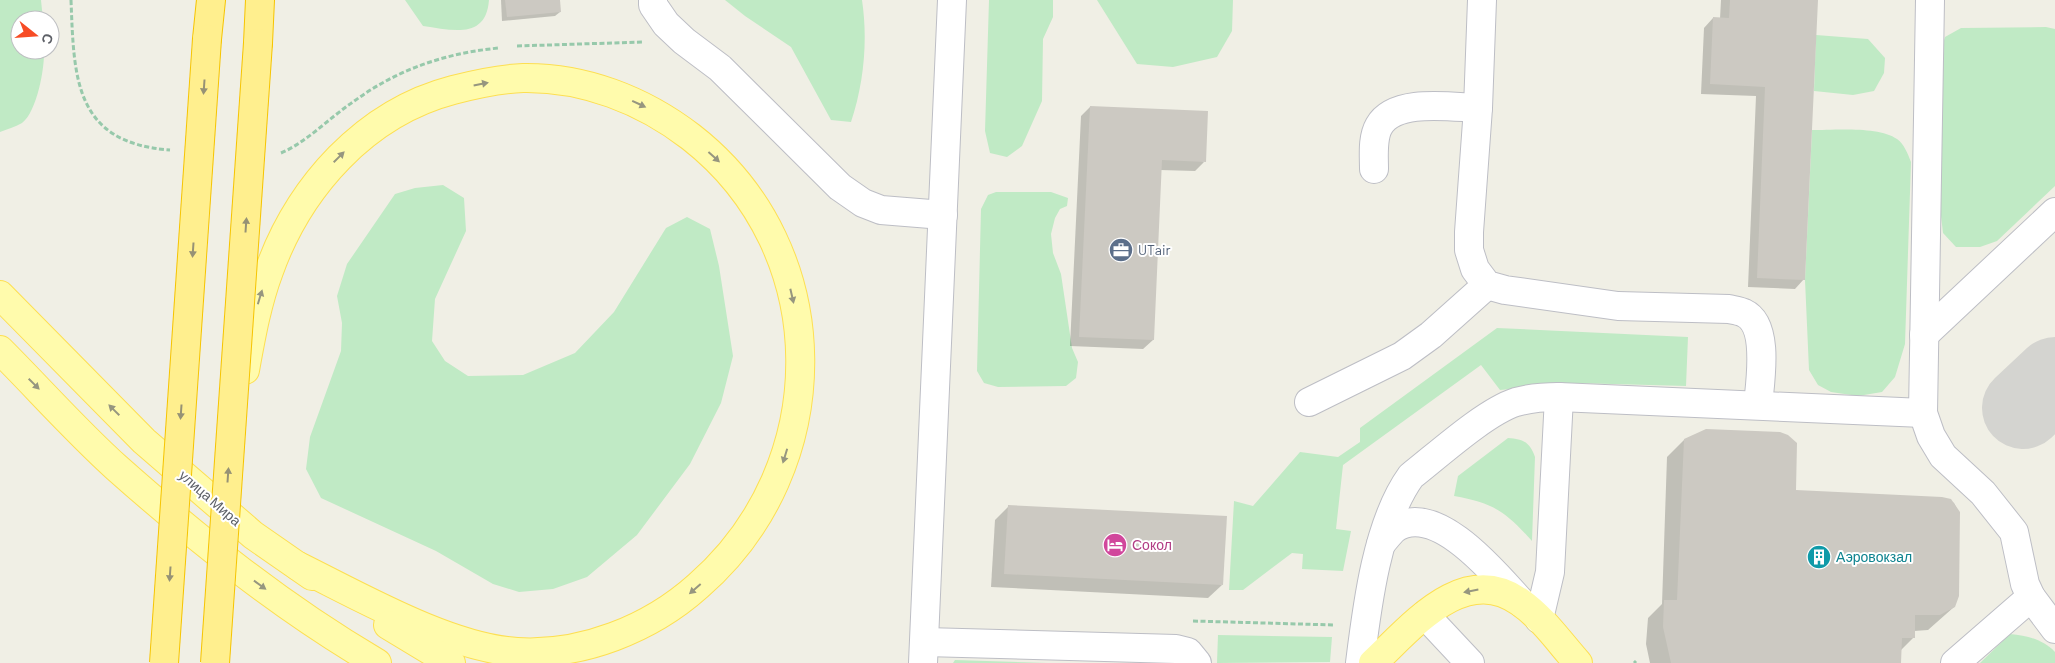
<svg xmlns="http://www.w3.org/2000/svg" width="2055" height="663" font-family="Barlow,sans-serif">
<rect width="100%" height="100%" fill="#f0efe5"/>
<g fill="#c0eac5">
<path d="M0,0H41L43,20H20V50H44C45,67 37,112 22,123C15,127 7,129 0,132Z"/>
<path d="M405,0H489C486,40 452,30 423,26Z"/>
<path d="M725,0H862C868,40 864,83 851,122L831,120L791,47L745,16Z"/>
<polygon points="989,0 1053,0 1053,17 1043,39 1042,101 1022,146 1007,157 990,153 985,131"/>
<polygon points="1097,0 1233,0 1232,31 1217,57 1173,67 1137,64"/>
<polygon points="2046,27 2055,29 2055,186 1997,241 1980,247 1956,247 1943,233 1941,216 1942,48 1945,37 1961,28"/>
<polygon points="1816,35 1868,39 1885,58 1884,73 1874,91 1853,95 1814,91"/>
<path d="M1812,130C1834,130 1879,126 1897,139C1904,144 1908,154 1911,162L1905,344L1895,377L1882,392L1858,396L1831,392L1818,385L1809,370L1805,280Z"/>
<polygon points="443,185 464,198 466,231 435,299 432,341 445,361 468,376 523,375 575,353 614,312 666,228 687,217 710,229 719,266 733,356 721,403 690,464 637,535 587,577 553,589 519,592 493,584 436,551 321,498 306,469 310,437 341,351 342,323 337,296 347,264 395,194 415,188"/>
<polygon points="996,192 1051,192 1068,198 1067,206 1060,209 1055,218 1051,234 1053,253 1061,274 1072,348 1078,362 1076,378 1066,386 998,387 984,383 977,371 981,209 988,195"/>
<polygon points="1497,328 1688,337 1686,386 1575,383 1500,390 1481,365 1343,465 1336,529 1351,531 1343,571 1302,569 1303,554 1292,553 1243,590 1229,590 1234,501 1253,506 1300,452 1338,457 1360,442 1360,428"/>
<path d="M1508,438C1523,439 1530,442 1535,457L1532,541C1505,511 1493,503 1454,496L1458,476Z"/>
<path d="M2010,634C2028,636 2042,639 2055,652V663H1980Z"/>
<polygon points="1218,635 1332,637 1330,662 1217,663"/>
<polygon points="955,660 1048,663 953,663"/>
</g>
<g fill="#0003">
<polygon points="501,0 559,0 560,12 555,16 502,21"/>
<polygon points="1721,0 1816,0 1804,279 1795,289 1748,287 1756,96 1701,94 1704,28 1713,18 1720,19"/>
<polygon points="1090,107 1204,162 1195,171 1160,170 1153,340 1143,349 1070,346 1081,116"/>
<polygon points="1684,440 1795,491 1947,499 1954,503 1959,513 1954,607 1928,630 1914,631 1914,637 1900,651 1899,663 1650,663 1646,644 1648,618 1662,604 1667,457"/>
<polygon points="1008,507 1222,585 1208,598 991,587 995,520"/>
</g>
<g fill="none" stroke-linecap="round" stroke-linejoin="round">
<polyline stroke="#d4d4d0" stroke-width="82" points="2023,408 2055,378"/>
</g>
<g fill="#ccc9c2">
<polygon points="505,0 560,0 561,12 507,17"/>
<polygon points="1730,0 1818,0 1805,280 1757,278 1765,87 1710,84 1713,17 1729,18"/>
<polygon points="1090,106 1208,111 1206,162 1162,160 1154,340 1079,337"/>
<polygon points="1706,429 1780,432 1788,435 1797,443 1796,490 1942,497 1951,499 1960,512 1959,596 1955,607 1940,615 1915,615 1915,638 1902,638 1901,663 1671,663 1663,627 1664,600 1677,600 1684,439"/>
<polygon points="1008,505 1227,516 1223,585 1004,574"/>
</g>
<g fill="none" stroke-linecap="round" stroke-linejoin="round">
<g stroke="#bdbec5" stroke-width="30">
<g id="minor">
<polyline points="653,0 653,5 666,24 684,41 720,68 840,187 863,203 881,210 943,215"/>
<path d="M1482,0L1478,108L1469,232V250L1475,269L1487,285L1505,290L1618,306L1729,309C1733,310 1740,311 1744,313C1770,325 1760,382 1758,405"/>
<polyline points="1930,0 1923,413 1931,436 1943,456 1983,493 2014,532 2025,584 2031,597 2055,629"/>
<path d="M1374,169C1374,156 1372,138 1379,126C1395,98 1450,107 1478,108"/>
<polyline points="1924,335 2055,212"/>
<polyline points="1309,402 1402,356 1431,335 1487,285"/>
<path d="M1381,544C1385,539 1390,533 1394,529C1436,499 1498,577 1522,603"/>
<polyline points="1425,615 1470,663"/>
<polyline points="1539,619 1550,572 1559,397"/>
<polyline points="925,642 1176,649 1188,652 1197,663"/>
<polyline points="923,663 952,0"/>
<path d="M1360,663C1367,606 1377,523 1411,476C1438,455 1485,412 1516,402C1530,398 1544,397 1559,397L1923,413"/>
<polyline points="1955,663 2031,597"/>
</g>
</g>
<g stroke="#fddf52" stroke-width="30">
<g id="major">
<polyline points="0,295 144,441 253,535 312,576"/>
<path d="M0,350C39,389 76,431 117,468C198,540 283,608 377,663"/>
<path d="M245,370C251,337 257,303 269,271C299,187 365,113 453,90C476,84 499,79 523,78C584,77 643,100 691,137C836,250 835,467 698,586C650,629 582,656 517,652C449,648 359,596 298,566"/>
<polyline points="388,625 451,663"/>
<path d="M1373,663C1412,627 1463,562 1520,602C1543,618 1560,643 1578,663"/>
</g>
</g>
<g stroke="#f6c400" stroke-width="30">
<g id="highway">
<polyline points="207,39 211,0"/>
<polyline points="258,43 260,0"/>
</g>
</g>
<g stroke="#97c9ab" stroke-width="3" stroke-dasharray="5 2.5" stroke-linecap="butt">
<path d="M71,0C74,78 74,143 170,150"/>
<polyline points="517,46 643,42"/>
<path d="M281,153C307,142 329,118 353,102C396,70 445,53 499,48"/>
<polyline points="1193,621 1335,625"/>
<polyline points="1634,663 1636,661"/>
</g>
<use href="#minor" stroke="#fff" stroke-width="28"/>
<use href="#major" stroke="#fffbac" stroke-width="28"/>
<use href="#highway" stroke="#ffef8e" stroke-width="28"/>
<g stroke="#f6c400" stroke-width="30" stroke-linecap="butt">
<g id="highway-bridge">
<polyline points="164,663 207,39"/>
<polyline points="215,663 258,43"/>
</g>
</g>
<use href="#highway-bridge" stroke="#ffef8e" stroke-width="28"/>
</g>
<defs><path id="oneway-solid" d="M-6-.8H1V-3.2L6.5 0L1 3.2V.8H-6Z" transform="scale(1.25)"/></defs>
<g fill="#96967f">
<use href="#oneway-solid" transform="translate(481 84) rotate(-11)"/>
<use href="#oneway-solid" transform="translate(639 104) rotate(25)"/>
<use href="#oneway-solid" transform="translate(339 157) rotate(-45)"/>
<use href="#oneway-solid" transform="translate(714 157) rotate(42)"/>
<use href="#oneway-solid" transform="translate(792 296) rotate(77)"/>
<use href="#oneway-solid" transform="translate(260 297) rotate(-73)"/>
<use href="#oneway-solid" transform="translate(34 384) rotate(45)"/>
<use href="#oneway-solid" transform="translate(114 410) rotate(-135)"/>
<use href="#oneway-solid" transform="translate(785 456) rotate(107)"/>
<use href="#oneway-solid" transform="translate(260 585) rotate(36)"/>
<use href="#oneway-solid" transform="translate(695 589) rotate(139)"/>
<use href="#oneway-solid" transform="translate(1471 591) rotate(169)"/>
</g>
<g fill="#969275">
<use href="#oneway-solid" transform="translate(204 87) rotate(94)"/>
<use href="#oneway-solid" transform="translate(246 225) rotate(-86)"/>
<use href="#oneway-solid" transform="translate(193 250) rotate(94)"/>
<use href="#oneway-solid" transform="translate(181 412) rotate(94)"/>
<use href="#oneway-solid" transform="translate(228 475) rotate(-86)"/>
<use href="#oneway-solid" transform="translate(170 574) rotate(94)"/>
</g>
<defs>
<g id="office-disc" transform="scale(1.25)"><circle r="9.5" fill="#5c6f8a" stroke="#fff"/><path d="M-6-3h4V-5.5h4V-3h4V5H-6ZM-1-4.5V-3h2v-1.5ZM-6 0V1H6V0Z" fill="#fff"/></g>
<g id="hotel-disc" transform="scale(1.25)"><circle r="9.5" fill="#d1479c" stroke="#fff"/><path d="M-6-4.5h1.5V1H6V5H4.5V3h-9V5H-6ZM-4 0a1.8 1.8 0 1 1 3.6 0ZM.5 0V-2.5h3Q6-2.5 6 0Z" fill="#fff"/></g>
<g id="building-disc" transform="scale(1.25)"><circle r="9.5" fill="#0f9aa8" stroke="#fff"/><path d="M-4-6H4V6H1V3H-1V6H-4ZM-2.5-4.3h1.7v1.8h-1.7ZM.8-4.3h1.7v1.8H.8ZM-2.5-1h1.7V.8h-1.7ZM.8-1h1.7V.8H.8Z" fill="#fff"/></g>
</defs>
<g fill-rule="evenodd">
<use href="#office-disc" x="1121" y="250"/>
<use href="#hotel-disc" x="1115" y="545"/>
<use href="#building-disc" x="1819" y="557"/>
</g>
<g text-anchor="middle" stroke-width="4" stroke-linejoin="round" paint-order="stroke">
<g font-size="14" fill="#4e5e75" stroke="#fff" text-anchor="start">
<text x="1138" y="255">UTair</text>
</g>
<g font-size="14" fill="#5d6067" stroke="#fff">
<text transform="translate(210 498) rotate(41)" y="5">улица Мира</text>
</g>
<g font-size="14" fill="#b23c85" stroke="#fff" text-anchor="start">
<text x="1132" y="550">Сокол</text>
</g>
<g font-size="14" fill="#0d838f" stroke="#fff" text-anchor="start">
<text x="1836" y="562">Аэровокзал</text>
</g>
</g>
<g transform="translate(35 35) rotate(107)"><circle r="24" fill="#ffffff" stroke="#bebfc2"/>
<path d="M0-4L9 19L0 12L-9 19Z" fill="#f74c25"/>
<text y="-8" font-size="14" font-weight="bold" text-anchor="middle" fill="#5d6067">С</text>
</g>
</svg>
